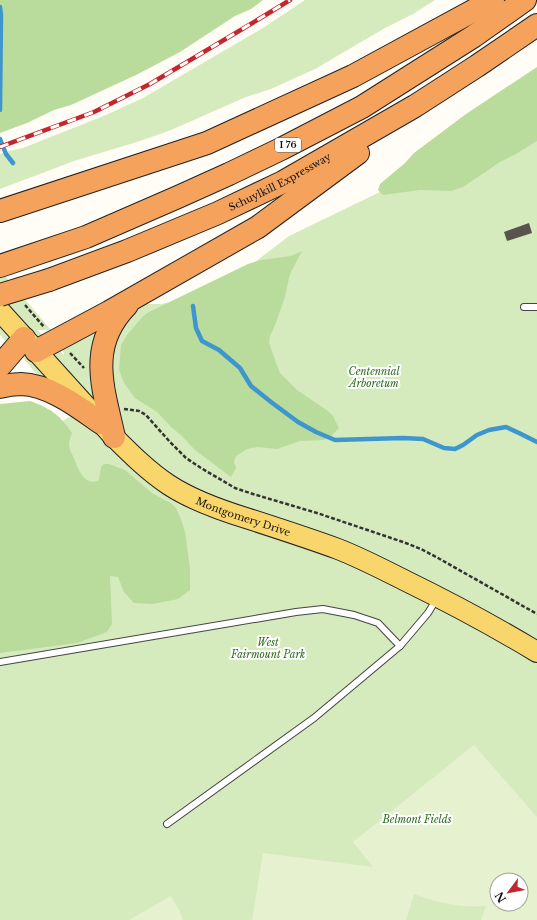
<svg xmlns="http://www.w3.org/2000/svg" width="537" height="920" font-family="'Libre Baskerville',serif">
<rect width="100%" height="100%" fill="#fffdf5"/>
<g fill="#d5ebbd" fill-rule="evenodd">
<polygon points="305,0 435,0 413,14 385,28 315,69 271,89 246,97 171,130 140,141 74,161 0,189 0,154 9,151 23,148 106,115 143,98 263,28"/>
<path d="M537,85V920H0V435L47,428L72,416L23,358L0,335V270L51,330H37L64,355L63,350L66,346L102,326L93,385H91L119,416L114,394L116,392V388L113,379L112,370L113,350L119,332L130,317L137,310L145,304H161L213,294L289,236L413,176ZM497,880H521V904H497Z"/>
</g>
<g fill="#b9dc9c">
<polygon points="0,0 263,0 251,9 235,16 180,52 136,75 71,105 54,110 27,123 0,133"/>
<polygon points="537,67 537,141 516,154 500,162 463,187 451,191 420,190 383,195 378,190 380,184 405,163 414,153 466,114"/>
<polygon points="302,251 290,274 284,300 275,325 270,336 269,342 271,349 280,373 297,390 328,411 333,416 339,428 330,437 324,440 300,441 277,449 258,447 252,448 247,449 236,456 234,462 236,468 231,477 195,450 181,435 171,427 157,412 135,398 124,383 119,370 121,345 127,335 143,316 149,312 248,264 261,260 291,256"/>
<path d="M30,401C50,408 60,415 72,433C71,436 69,441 69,445C69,449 72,454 74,458C77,467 85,488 99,480L101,467L104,464H109L125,470L152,493L172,504L176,508L181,519L185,532L190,569V590L178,599L153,604L134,603L124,592L118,577L110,576L112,624L107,632L77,643L0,653V404Z"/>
</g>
<g fill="#e6f2cf" fill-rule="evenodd">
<path d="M474,745L537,817V920H481L486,906C460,908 438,903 414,894L406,920H252L263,853L373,867L353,842ZM497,880H521V904H497Z"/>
<polygon points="171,896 180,912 183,920 129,920"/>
</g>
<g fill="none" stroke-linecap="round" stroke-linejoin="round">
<g stroke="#3f96cf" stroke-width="4.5">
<polyline points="0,7 1,15 0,110"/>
<polyline points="0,139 6,154 13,163"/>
<polyline points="193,306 196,328 202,341 219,350 240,368 251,386 271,402 298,422 316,432 335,440 403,438 423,439 444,448 455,449 463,445 477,435 489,430 506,427 519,433 537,442"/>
</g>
</g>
<polygon fill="#5a524d" points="529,223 532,233 507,241 504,232"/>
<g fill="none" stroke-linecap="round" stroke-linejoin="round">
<g stroke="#444" stroke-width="8">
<g id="service">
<polyline points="524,307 537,307"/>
<polyline points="0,662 296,612 323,609 354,615 378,623 400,646"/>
<polyline points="167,824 314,718 400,646 428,613 436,600"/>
</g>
</g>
<g stroke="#222" stroke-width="22">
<g id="primary">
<path id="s1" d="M0,311L114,437C131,454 148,471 169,485C192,500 220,510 246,518C277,528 308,538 338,549C361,558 382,569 404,580C449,602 494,626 537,652"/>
</g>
</g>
<g stroke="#222" stroke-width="24">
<g id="motorway">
<polyline points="0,211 207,143 353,76 493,0"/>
<polyline points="0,266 86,237 178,197 229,174 281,149 362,107 474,36 525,0"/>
<path id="s2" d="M49,280L127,251L218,213L283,182L330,155L415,106L477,66L537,25"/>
<polyline points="36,351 109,312 258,227 358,153"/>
<polyline points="0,366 24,338"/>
<path d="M0,387C7,385 14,384 21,384C50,385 78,407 101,423"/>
<path d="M114,437C103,387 87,346 127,305"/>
</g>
</g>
<g stroke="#333" stroke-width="2.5" stroke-dasharray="4 2" stroke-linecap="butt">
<polyline points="25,305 44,327"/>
<polyline points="70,353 84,368"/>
<polyline points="124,409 139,411 146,415 170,442 186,458 201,468 235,488 253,494 317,513 403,542 421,549 438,558 537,614"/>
</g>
<use href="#service" stroke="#fff" stroke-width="6"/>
<use href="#primary" stroke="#f9d66b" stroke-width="20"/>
<use href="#motorway" stroke="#f5a25d" stroke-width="22"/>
<g stroke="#c4262e" stroke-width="4.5">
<polyline id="rail" points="0,147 94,112 150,84 259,19 290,0"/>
</g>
<use href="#rail" stroke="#fff" stroke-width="3" stroke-dasharray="9" stroke-linecap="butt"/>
<g stroke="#222" stroke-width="24" stroke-linecap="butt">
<polyline id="motorway-bridge" points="0,295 49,280"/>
</g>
<use href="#motorway-bridge" stroke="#f5a25d" stroke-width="22"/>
</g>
<g text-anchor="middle" stroke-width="4" stroke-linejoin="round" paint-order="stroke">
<rect fill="#fff" stroke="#585858" stroke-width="1" x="275" y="138" width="26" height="14" rx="3"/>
<g font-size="9" font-weight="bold" fill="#111">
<text x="288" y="148">I 76</text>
</g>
<g font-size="10" fill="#111" stroke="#fff">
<text dy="4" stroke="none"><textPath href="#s2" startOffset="251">Schuylkill Expressway</textPath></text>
<text dy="4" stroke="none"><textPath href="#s1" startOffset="324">Montgomery Drive</textPath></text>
</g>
<g font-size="10" font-style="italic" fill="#2f6b1f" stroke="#fff">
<text x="374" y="375">Centennial<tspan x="374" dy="12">Arboretum</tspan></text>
<text x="268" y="646">West<tspan x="268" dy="12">Fairmount Park</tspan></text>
<text x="417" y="823">Belmont Fields</text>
</g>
</g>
<g transform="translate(509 892) rotate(238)"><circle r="19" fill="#ffffff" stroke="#a0a0a0"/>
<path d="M0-3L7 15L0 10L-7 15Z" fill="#c4262e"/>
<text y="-6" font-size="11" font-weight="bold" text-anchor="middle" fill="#111111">N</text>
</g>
</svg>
